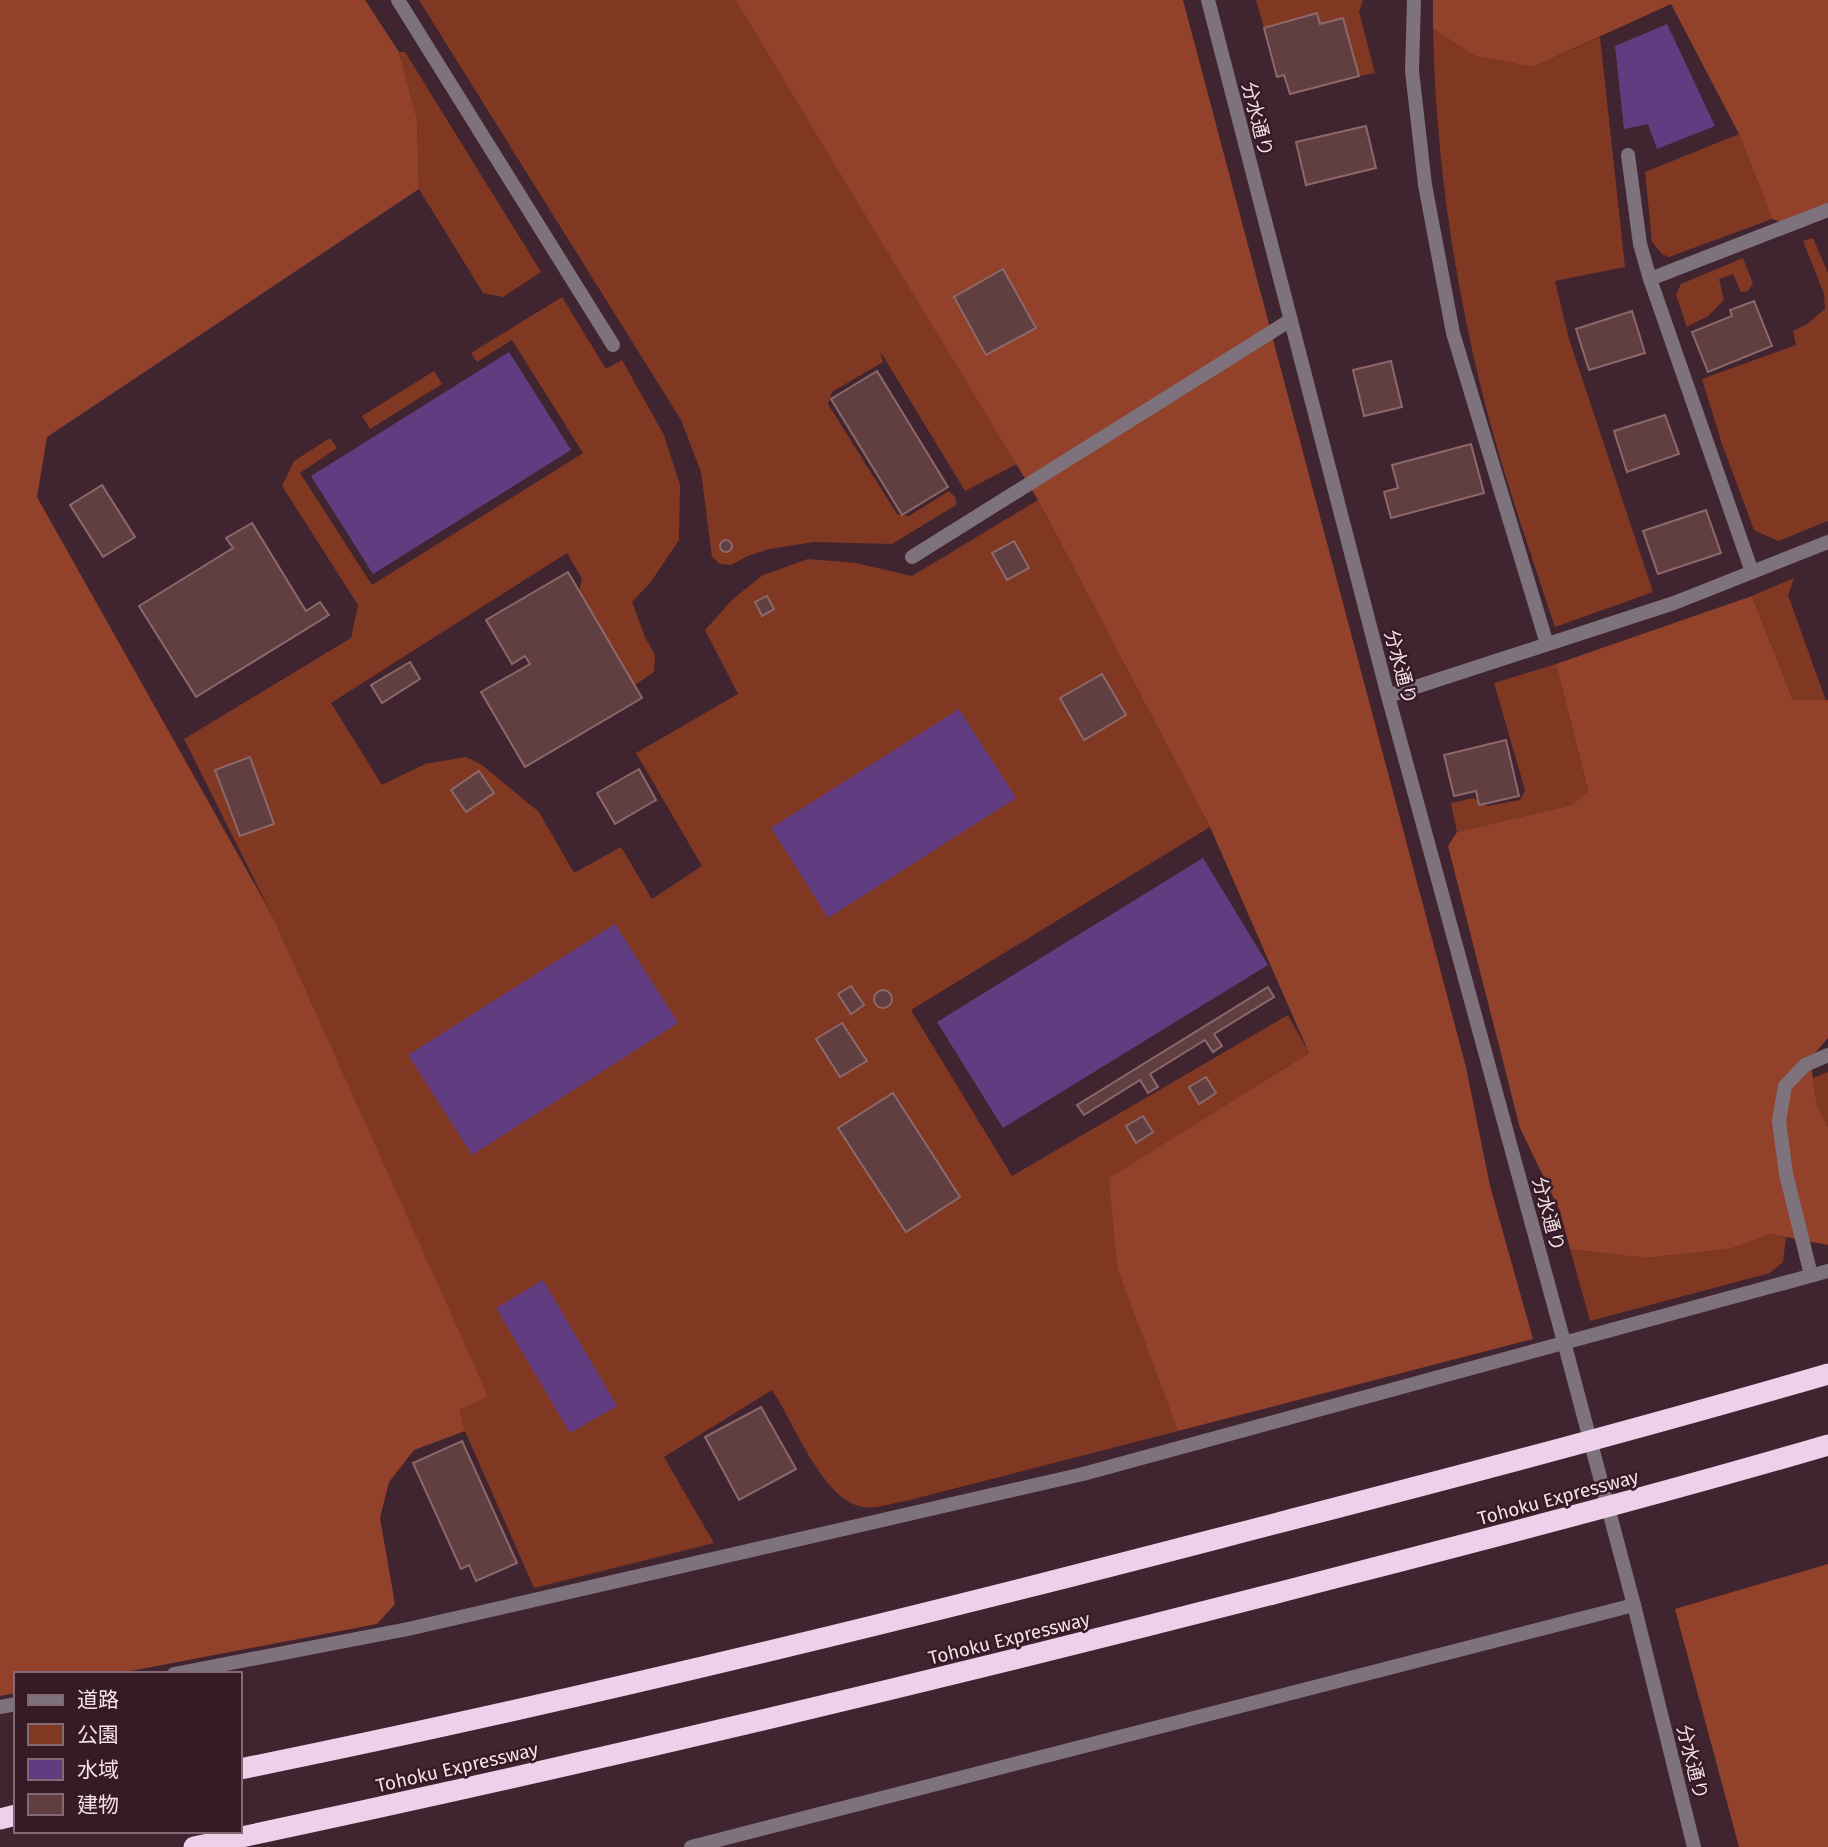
<svg xmlns="http://www.w3.org/2000/svg" width="1828" height="1847" font-family="'Fira Sans','Noto Sans JP',sans-serif">
<rect width="100%" height="100%" fill="#402430"/>
<g fill="#803823" fill-rule="evenodd">
<polygon points="419,0 735,0 1017,464 965,491 880,351 883,362 832,392 828,404 897,514 909,516 949,491 956,498 956,505 892,544 814,542 769,549 748,556 731,565 720,564 712,557 701,472 681,420"/>
<polygon points="1256,0 1363,0 1359,12 1375,73 1359,76 1343,18 1320,24 1317,14 1264,28"/>
<path d="M1433,25L1475,56L1533,67L1600,37L1625,267L1555,281L1569,339L1653,592L1555,627C1529,548 1501,469 1481,388C1452,269 1435,148 1433,25Z"/>
<polygon points="399,52 405,52 541,272 503,297 483,293 419,189 417,119"/>
<polygon points="1739,134 1772,219 1669,257 1662,254 1652,242 1645,172"/>
<polygon points="1813,238 1828,273 1828,521 1778,541 1754,530 1722,444 1702,379 1796,345 1793,331 1807,324 1825,309 1824,294 1803,241"/>
<polygon points="1743,258 1753,283 1748,291 1741,292 1733,274 1719,279 1724,300 1708,316 1687,327 1676,295 1681,284"/>
<path d="M562,297L606,369L622,360L664,435L680,485L679,540L650,583L632,602L645,637L655,655L654,672L635,685L579,591L582,579L567,553L331,703L382,785L425,764L466,757L482,765L539,812L574,873L621,847L652,899L702,866L636,753L738,694L705,630L733,599L763,575L808,559L856,563L912,576L1038,500L1210,827L911,1010L1012,1176L1288,1015L1309,1053L1110,1178L1117,1268L1178,1431L906,1501C893,1503 876,1509 863,1507C822,1500 794,1422 772,1390L664,1457L714,1543L534,1588L465,1431L460,1410L487,1395L272,915L184,739L351,638L358,605L282,486L294,461L330,438L337,448L300,473L372,585L583,453L512,340L477,362L471,353ZM1102,674L1126,715L1084,739L1060,699ZM250,757L274,824L241,836L216,770Z"/>
<polygon points="434,371 442,384 370,429 362,416"/>
<polygon points="1794,578 1788,595 1826,701 1793,700 1752,596"/>
<polygon points="1556,664 1588,791 1572,805 1457,832 1451,803 1473,798 1488,806 1520,800 1525,790 1494,683"/>
<polygon points="1828,1072 1828,1127 1817,1105 1813,1078"/>
<polygon points="1770,1234 1786,1237 1783,1262 1770,1273 1590,1321 1570,1249 1645,1258 1730,1249"/>
</g>
<g fill="#92422a" fill-rule="evenodd">
<polygon points="0,0 365,0 399,52 417,119 419,189 47,437 37,497 272,915 488,1396 460,1410 465,1431 414,1450 389,1482 380,1518 395,1604 377,1624 115,1674 16,1674 16,1693 0,1696"/>
<path d="M735,0H1183L1466,1067L1490,1186L1533,1339L1178,1431L1117,1268L1109,1178L1309,1053L1210,827L1038,500ZM1003,270L1036,328L986,355L954,297Z"/>
<polygon points="1433,0 1828,0 1828,205 1782,222 1772,219 1739,134 1671,4 1533,67 1475,56 1433,28"/>
<polygon points="1752,596 1793,700 1828,700 1828,1038 1810,1059 1817,1105 1828,1127 1828,1245 1770,1234 1730,1249 1645,1258 1570,1249 1560,1211 1520,1128 1448,846 1457,832 1572,805 1588,791 1556,664"/>
<polygon points="1828,1564 1828,1847 1739,1847 1675,1609"/>
</g>
<g fill="#623c80">
<polygon points="1667,24 1715,126 1657,149 1648,124 1624,129 1615,46"/>
<polygon points="509,352 571,450 373,574 311,476"/>
<polygon points="959,709 1016,798 828,918 771,828"/>
<polygon points="1203,858 1268,965 1003,1128 937,1022"/>
<polygon points="615,924 678,1023 472,1155 408,1055"/>
<polygon points="543,1280 617,1406 570,1433 496,1308"/>
</g>
<g fill="#613f41" stroke="#8d686a" stroke-width="2">
<polygon points="1317,13 1320,24 1343,18 1359,76 1290,94 1284,75 1277,77 1264,28"/>
<polygon points="1366,126 1376,168 1306,185 1296,142"/>
<polygon points="1003,269 1036,328 986,355 954,297"/>
<polygon points="1754,301 1772,346 1708,372 1692,332 1732,316 1730,310"/>
<polygon points="1632,311 1645,353 1589,370 1576,329"/>
<polygon points="1391,361 1402,407 1364,416 1353,370"/>
<polygon points="877,371 948,487 902,515 831,399"/>
<polygon points="1665,415 1679,454 1627,472 1614,431"/>
<polygon points="1471,444 1484,493 1391,518 1384,492 1398,488 1392,465"/>
<polygon points="102,485 135,537 103,557 70,505"/>
<polygon points="1706,510 1721,553 1658,574 1643,531"/>
<polygon points="252,523 306,611 320,602 329,615 196,697 139,606 233,548 226,538"/>
<circle cx="726" cy="546" r="6"/>
<polygon points="1014,541 1029,568 1007,580 992,553"/>
<polygon points="568,572 642,698 525,767 481,692 530,664 525,656 512,664 486,620"/>
<polygon points="767,596 774,609 762,616 755,602"/>
<polygon points="410,662 420,679 382,703 371,685"/>
<polygon points="1102,674 1126,715 1084,740 1060,698"/>
<polygon points="1506,740 1519,796 1479,805 1476,791 1454,796 1444,755"/>
<polygon points="250,757 274,824 240,836 215,770"/>
<polygon points="639,769 656,800 615,824 597,793"/>
<polygon points="479,771 494,793 466,812 451,790"/>
<polygon points="851,986 864,1005 851,1014 838,994"/>
<polygon points="1268,987 1274,997 1214,1034 1222,1046 1213,1052 1205,1040 1150,1074 1158,1087 1148,1093 1140,1080 1084,1115 1077,1105"/>
<circle cx="883" cy="999" r="9"/>
<polygon points="842,1023 867,1061 840,1077 816,1039"/>
<polygon points="1206,1077 1216,1093 1199,1104 1189,1087"/>
<polygon points="893,1093 960,1197 906,1232 838,1128"/>
<polygon points="1143,1116 1153,1132 1136,1143 1126,1126"/>
<polygon points="761,1407 796,1469 739,1500 705,1437"/>
<polygon points="462,1441 517,1563 476,1581 469,1565 461,1569 413,1463"/>
</g>
<g fill="none" stroke-linecap="round" stroke-linejoin="round">
<g stroke="#7e727c" stroke-width="14">
<polyline points="398,0 613,345"/>
<polyline points="1414,0 1412,71 1425,185 1453,333 1547,644"/>
<polyline points="1628,155 1640,244 1650,279 1752,572"/>
<polyline points="1650,279 1828,210"/>
<polyline points="912,557 1289,321"/>
<polyline points="1811,1275 1786,1174 1779,1121 1785,1086 1805,1065 1828,1055"/>
<polyline points="691,1847 1634,1605"/>
</g>
<g stroke="#7e727c" stroke-width="14">
<polyline points="1388,696 1674,603 1828,542"/>
<polyline points="1564,1342 1634,1605 1694,1847"/>
<polyline points="174,1674 408,1629 1083,1474 1828,1271"/>
<polyline points="0,1707 16,1704"/>
</g>
<polyline stroke="#7e727c" stroke-width="14" points="1208,0 1388,696 1564,1342"/>
<g stroke="#eed0ea" stroke-width="21">
<path d="M240,1769C567,1703 893,1623 1216,1539C1421,1486 1625,1433 1828,1374"/>
<polyline points="0,1819 16,1815"/>
<path d="M194,1847C556,1771 915,1686 1273,1594C1458,1546 1644,1499 1828,1445"/>
</g>
</g>
<g text-anchor="middle" stroke-width="5" stroke-linejoin="round" paint-order="stroke">
<g font-size="19" fill="#f4e0e7" stroke="#361a26">
<text transform="translate(1258 119) rotate(76)" y="7">分水通り</text>
<text transform="translate(1401 667) rotate(75)" y="7">分水通り</text>
<text transform="translate(1549 1214) rotate(75)" y="7">分水通り</text>
<text transform="translate(1558 1497) rotate(-15)" y="7">Tohoku Expressway</text>
<text transform="translate(1009 1638) rotate(-14)" y="7">Tohoku Expressway</text>
<text transform="translate(1693 1762) rotate(76)" y="7">分水通り</text>
<text transform="translate(457 1767) rotate(-13)" y="7">Tohoku Expressway</text>
</g>
</g>
<rect x="14" y="1672" width="228" height="161" fill="#361a26" stroke="#826973" stroke-width="2"/>
<rect x="28" y="1695" width="35" height="10" fill="#7e727c" stroke="#826973" stroke-width="2"/>
<text x="77" y="1707" font-size="21" fill="#f4e0e7">道路</text>
<rect x="28" y="1724" width="35" height="21" fill="#803823" stroke="#826973" stroke-width="2"/>
<text x="77" y="1742" font-size="21" fill="#f4e0e7">公園</text>
<rect x="28" y="1759" width="35" height="21" fill="#623c80" stroke="#826973" stroke-width="2"/>
<text x="77" y="1777" font-size="21" fill="#f4e0e7">水域</text>
<rect x="28" y="1794" width="35" height="21" fill="#613f41" stroke="#826973" stroke-width="2"/>
<text x="77" y="1812" font-size="21" fill="#f4e0e7">建物</text>
</svg>
